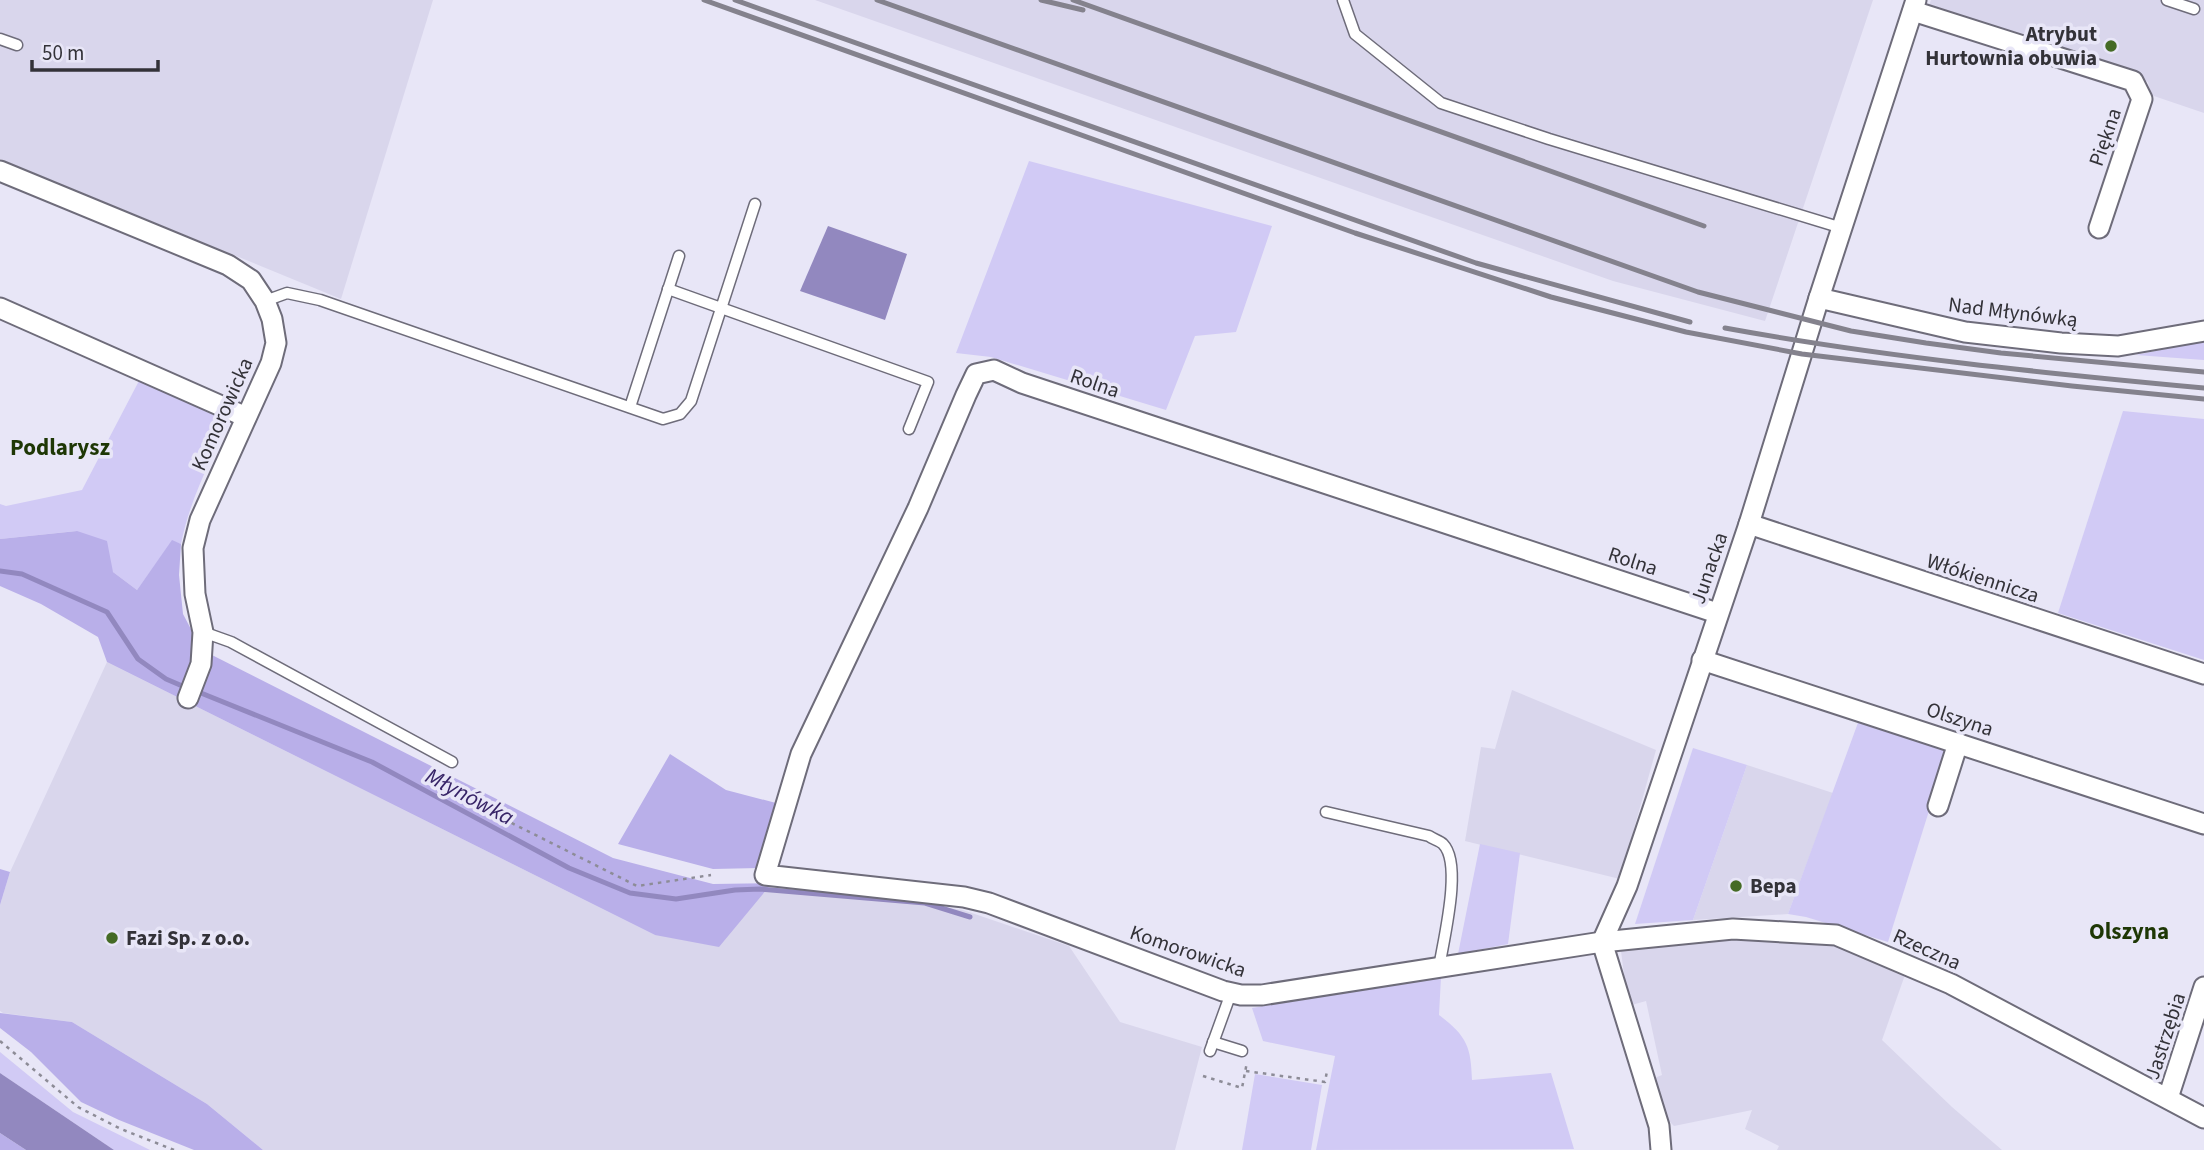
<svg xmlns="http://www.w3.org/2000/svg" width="2204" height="1150" font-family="'Source Sans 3',sans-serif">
<rect width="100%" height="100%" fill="#e8e6f7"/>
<g fill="#d9d6ec">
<polygon points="0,0 433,0 341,299 0,159"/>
<polygon points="815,0 1873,0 1765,321 1613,281"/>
<polygon points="1931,0 2204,0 2204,113 2151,95 2148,82 1928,8"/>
<polygon points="107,662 655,935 772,883 963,910 1069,946 1120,1022 1202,1047 1175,1150 263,1150 207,1104 72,1022 3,1013 0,1011 0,905 10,872"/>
<polygon points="1512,690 1656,750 1620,879 1465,841 1481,747 1495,749"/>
<polygon points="1747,765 1833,793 1788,914 1693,920"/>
<polygon points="1781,938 1834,943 1906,972 1882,1040 1952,1107 2002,1150 1777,1150 1779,1146 1745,1129 1752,1110 1674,1126 1664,1116 1652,1079 1662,1075 1646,1001 1628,1006 1621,951 1722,940"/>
</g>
<g fill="#d1caf5">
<polygon points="1029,161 1272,226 1236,332 1195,336 1166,410 991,357 956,353"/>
<polygon points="2204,341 2204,360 2136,355"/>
<path d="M141,377L233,415C212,457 190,498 181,544L172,541L137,590L113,572L76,531L0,539V504L6,506L82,490Z"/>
<polygon points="2123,411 2204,419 2204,660 2058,613"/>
<polygon points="1859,720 1948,750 1888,942 1806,917 1788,914"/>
<polygon points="1693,748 1747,765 1693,920 1635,924"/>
<polygon points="1480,844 1520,853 1508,944 1458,954"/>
<path d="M1441,977L1439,1015C1467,1036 1471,1047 1472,1080L1551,1073L1574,1149L1316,1150L1335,1056L1263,1041L1252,1008Z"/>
<polygon points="0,1052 73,1112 150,1150 114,1150 0,1073"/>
<polygon points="1255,1074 1322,1085 1311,1150 1242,1150"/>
</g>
<g fill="#b9afe9">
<polygon points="77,531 107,541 113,572 137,590 172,540 181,544 179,575 183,614 202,650 613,858 713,884 772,883 719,947 655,935 107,662 98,637 41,604 0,586 0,539"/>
<polygon points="670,754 726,790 776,803 759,868 713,869 618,844"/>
<polygon points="0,869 10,872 0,905"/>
<polygon points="0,1013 72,1022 207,1104 263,1150 194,1150 119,1120 81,1102 31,1052 0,1028"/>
<polygon points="0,1133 26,1150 0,1150"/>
</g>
<g fill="#9288bf">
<polygon points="828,226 907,254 885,320 800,291"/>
<polygon points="0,1073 114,1150 26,1150 0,1133"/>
</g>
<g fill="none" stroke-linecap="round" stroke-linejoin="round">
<g stroke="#9288bf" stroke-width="5">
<polyline points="0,571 22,574 107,612 138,659 166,679 187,688"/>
<polyline points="196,691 372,762 569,868 630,893 676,899 735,890 760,889 925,903 970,917"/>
</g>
<g stroke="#6e6c7a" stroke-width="13">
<g id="service">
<polyline points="1343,0 1355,34 1441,103 1549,139 1842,228"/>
<polyline points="2167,0 2194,9"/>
<polyline points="0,39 17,45"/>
<polyline points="668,289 928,382 909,429"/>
<polyline points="265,301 287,293 320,300 663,419 680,414 691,401 755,204"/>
<polyline points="630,407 679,256"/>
<polyline points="203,632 231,642 452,762"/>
<path d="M1326,812L1429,836C1433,839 1440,841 1443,844C1463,864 1443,941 1439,968"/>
<polyline points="1213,1042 1242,1051"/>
<polyline points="1210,1051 1231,993"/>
</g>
</g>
<g stroke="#6e6c7a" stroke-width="23">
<g id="minor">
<polyline points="1913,11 2133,81 2142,99 2099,228"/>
<polyline points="0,171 228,265 251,280 265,301 272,319 276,343 271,363 200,520 193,548 195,594 203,632 201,664 188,698"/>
<polyline points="1819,298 1965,332 2061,343 2118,346 2204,331"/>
<polyline points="0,308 246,417"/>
<polyline points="1749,524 2204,674"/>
<polyline points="1717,613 1022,383 994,370 976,374 966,395 918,508 801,754 765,875 964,897 989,903 1223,991 1241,995 1262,995 1602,942 1733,929 1836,935 1951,984 2204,1118"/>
<polyline points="1702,660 2204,824"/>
<polyline points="1938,806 1958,743"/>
<polyline points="2168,1098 2204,987"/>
<polyline points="1661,1150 1659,1126 1602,942 1627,886 1749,524 1819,298 1916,0"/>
</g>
</g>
<g stroke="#8d8c97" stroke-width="2.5" stroke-dasharray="3.5 5" stroke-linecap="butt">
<polyline points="446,775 440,787 637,886 711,875"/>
<polyline points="0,1041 78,1107 121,1129 174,1150"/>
<polyline points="1246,1071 1325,1082 1327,1071"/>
<polyline points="1203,1076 1242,1088 1247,1062"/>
</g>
<use href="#service" stroke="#fff" stroke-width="10"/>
<use href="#minor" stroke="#fff" stroke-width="19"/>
<g stroke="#84828d" stroke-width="5">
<polyline points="704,0 1355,233 1551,297 1686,332 1802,354 2072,386 2204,399"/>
<polyline points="735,0 1476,263 1690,322"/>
<polyline points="877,0 1698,292 1851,331 1926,343 2001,353 2204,372"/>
<polyline points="1041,0 1083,10"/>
<polyline points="1073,0 1704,226"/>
<path d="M1725,328C1883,357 2044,373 2204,388"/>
</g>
</g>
<g fill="#456b25" stroke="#e8e6f7" stroke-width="2.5">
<circle cx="2111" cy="46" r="7"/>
<circle cx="1736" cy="886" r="7"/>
<circle cx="112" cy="938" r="7"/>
</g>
<g text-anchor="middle" stroke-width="7" stroke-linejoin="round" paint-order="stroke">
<g font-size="21" font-weight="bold" fill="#333238" stroke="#e8e6f7" text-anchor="start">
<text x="2097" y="41" text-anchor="end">Atrybut<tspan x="2097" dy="24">Hurtownia obuwia</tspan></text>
<text x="1750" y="893">Bepa</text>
<text x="126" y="945">Fazi Sp. z o.o.</text>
</g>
<g font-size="21" fill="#333238" stroke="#e8e6f7">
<text transform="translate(2105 137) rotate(-71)" y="7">Piękna</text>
<text transform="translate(2013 312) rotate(7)" y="7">Nad Młynówką</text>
<text transform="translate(1095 383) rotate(19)" y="7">Rolna</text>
<text transform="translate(222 414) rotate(-66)" y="7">Komorowicka</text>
<text transform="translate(1633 561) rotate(18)" y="7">Rolna</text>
<text transform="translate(1709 568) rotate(-71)" y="7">Junacka</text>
<text transform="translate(1983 578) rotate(18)" y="7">Włókiennicza</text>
<text transform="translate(1960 719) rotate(18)" y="7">Olszyna</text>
<text transform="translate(1927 949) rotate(24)" y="7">Rzeczna</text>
<text transform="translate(1188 951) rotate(19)" y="7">Komorowicka</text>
<text transform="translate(2165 1036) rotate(-72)" y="7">Jastrzębia</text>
</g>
<g font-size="23" font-weight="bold" fill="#1e3705" stroke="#e8e6f7">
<text x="60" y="455">Podlarysz</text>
<text x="2129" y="939">Olszyna</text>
</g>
<g font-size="23" font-style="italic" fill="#372467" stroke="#e8e6f7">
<text transform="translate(470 796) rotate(28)" y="8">Młynówka</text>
</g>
</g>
<path d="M32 60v10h126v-10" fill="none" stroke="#333238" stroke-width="3.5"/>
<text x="42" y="60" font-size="21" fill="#333238" stroke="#e8e6f7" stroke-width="5" paint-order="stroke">50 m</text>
</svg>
